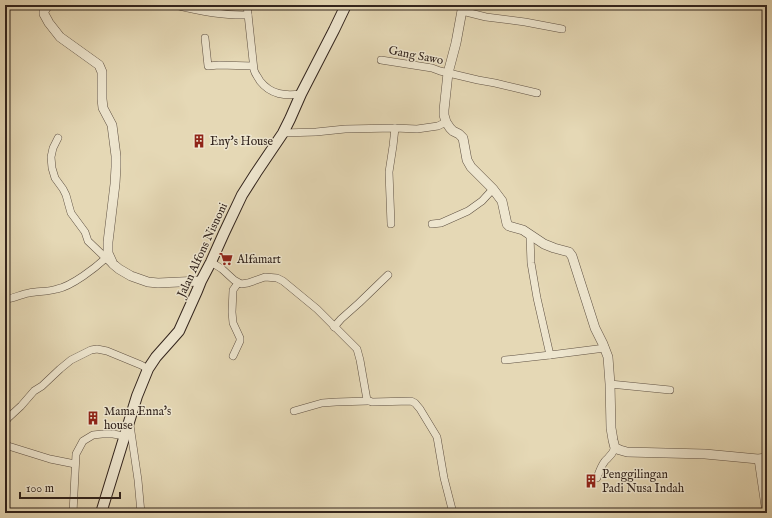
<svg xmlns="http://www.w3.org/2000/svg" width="772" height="518" font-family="'IM FELL English',serif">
<rect width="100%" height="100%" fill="#e5d8b5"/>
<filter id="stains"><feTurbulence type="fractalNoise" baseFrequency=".005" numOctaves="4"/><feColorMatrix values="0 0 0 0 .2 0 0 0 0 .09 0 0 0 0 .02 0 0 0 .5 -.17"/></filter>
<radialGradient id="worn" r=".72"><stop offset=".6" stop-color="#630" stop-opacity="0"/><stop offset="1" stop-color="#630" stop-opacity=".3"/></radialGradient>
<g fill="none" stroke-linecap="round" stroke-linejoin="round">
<g stroke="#5f5143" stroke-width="8">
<g id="minor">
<path d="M175,5C199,11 223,16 248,15"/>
<path d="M247,5L254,70C255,74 258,77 260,81C271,95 285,96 301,94"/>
<polyline points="462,11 486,17 525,22 562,29"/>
<polyline points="205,38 208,66 219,65 253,66"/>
<polyline points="381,60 432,68 440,71 478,80 495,83 537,93"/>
<polyline points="283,133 316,132 345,129 395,128 417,129 438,126 446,122"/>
<polyline points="58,138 53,148 51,157 52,168 55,178 63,189 66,195 69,206 71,213 85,232 88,241 111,263"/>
<polyline points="391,224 389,172 393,146 395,128"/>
<polyline points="432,224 441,223 468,211 482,201 493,189"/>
<polyline points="530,236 531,263 537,298 550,355 605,348"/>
<polyline points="211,262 222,269 234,280 241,284 248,283 265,277 277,278 283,281 317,309 357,349 360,360 367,400 372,402 411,401 415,403 420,409 437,437 444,478 453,513"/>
<path d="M5,299C13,299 21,294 29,293C38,291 47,292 57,289C72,286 95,268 106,258"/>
<polyline points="334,327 341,319 359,303 388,275"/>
<polyline points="233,356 240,341 240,338 233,323 232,312 233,290 238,283"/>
<polyline points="505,360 550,355"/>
<polyline points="610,384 670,390"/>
<polyline points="294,411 322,403 336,402 368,401"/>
<polyline points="5,422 8,418 21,406 34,391 42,386 60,369 71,360 91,350 97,349 107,351 141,365 148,369"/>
<polyline points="130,425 138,480 141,513"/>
<polyline points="5,445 50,459 75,464"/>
<polyline points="758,459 766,513"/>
<path d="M597,478C599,472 601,466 605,461C610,456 612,455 615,448"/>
<polyline points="73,513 76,454 83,441 93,435 102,434 113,434 124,436"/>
</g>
</g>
<g stroke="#5f5143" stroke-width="10">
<g id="tertiary">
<polyline points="48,5 44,11 44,14 49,23 60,37 99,65 102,72 102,99 103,108 112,125 116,156 116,167 115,184 108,242 108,253 113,264 119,269 131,276 148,282 158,283 201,281"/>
<polyline points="463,5 456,43 448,73 444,110 444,115 446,122 450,128 453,131 459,134 463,138 467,160 471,167 493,189 502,201 507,224 509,226 523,230 544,244 554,248 569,252 572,256 595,328 603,344 608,357 610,384 611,428 613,440 615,448 620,450 627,452 705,454 758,459 767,458"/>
</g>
</g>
<g stroke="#32241d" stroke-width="12">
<polyline id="secondary" points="101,513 137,396 148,369 156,357 172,339 179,331 197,291 201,281 211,262 224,233 242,195 256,173 283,133 290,119 301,94 334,30 346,5"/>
</g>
<use href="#minor" stroke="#eee6cf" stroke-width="7"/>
<use href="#tertiary" stroke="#eee6cf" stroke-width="9"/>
<use href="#secondary" stroke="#eee6cf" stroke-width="10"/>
</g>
<defs>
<g id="building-bare" transform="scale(1.08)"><path d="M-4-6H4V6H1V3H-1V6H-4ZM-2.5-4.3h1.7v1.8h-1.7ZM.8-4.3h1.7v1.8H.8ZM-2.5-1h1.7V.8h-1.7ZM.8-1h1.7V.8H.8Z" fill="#8f2418" stroke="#eee6cf" stroke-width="2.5" paint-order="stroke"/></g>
<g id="supermarket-bare" transform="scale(1.08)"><path d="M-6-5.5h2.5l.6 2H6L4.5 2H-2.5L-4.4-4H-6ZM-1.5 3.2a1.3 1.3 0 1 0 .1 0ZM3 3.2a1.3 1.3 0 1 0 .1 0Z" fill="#8f2418" stroke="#eee6cf" stroke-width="2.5" paint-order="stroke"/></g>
</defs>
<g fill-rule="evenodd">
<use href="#building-bare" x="199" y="141"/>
<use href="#supermarket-bare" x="226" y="259"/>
<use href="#building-bare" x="93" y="418"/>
<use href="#building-bare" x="591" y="481"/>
</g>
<g text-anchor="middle" stroke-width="3" stroke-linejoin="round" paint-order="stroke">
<g font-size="12" fill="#32241d" stroke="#eee6cf">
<text transform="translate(416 55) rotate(11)" y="4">Gang Sawo</text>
<text transform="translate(202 250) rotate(-65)" y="4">Jalan Alfons Nisnoni</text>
</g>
<g font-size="12" fill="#32241d" stroke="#eee6cf" text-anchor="start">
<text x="210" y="145">Eny's House</text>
<text x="237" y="263">Alfamart</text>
<text x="104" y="415">Mama Enna's<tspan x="104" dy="14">house</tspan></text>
<text x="602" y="478">Penggilingan<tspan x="602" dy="14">Padi Nusa Indah</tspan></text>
</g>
</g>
<rect width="772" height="518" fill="none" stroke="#e5d8b5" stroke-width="20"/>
<rect x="6" y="6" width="760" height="506" fill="none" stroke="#32241d" stroke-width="2"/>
<rect x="10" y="10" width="752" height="498" fill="none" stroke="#32241d"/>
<path d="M20 492v6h100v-6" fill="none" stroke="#32241d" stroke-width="2"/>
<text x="26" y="492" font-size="12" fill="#32241d" stroke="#eee6cf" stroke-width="3" paint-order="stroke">100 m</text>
<rect width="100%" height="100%" filter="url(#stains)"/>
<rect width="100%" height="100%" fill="url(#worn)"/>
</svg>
